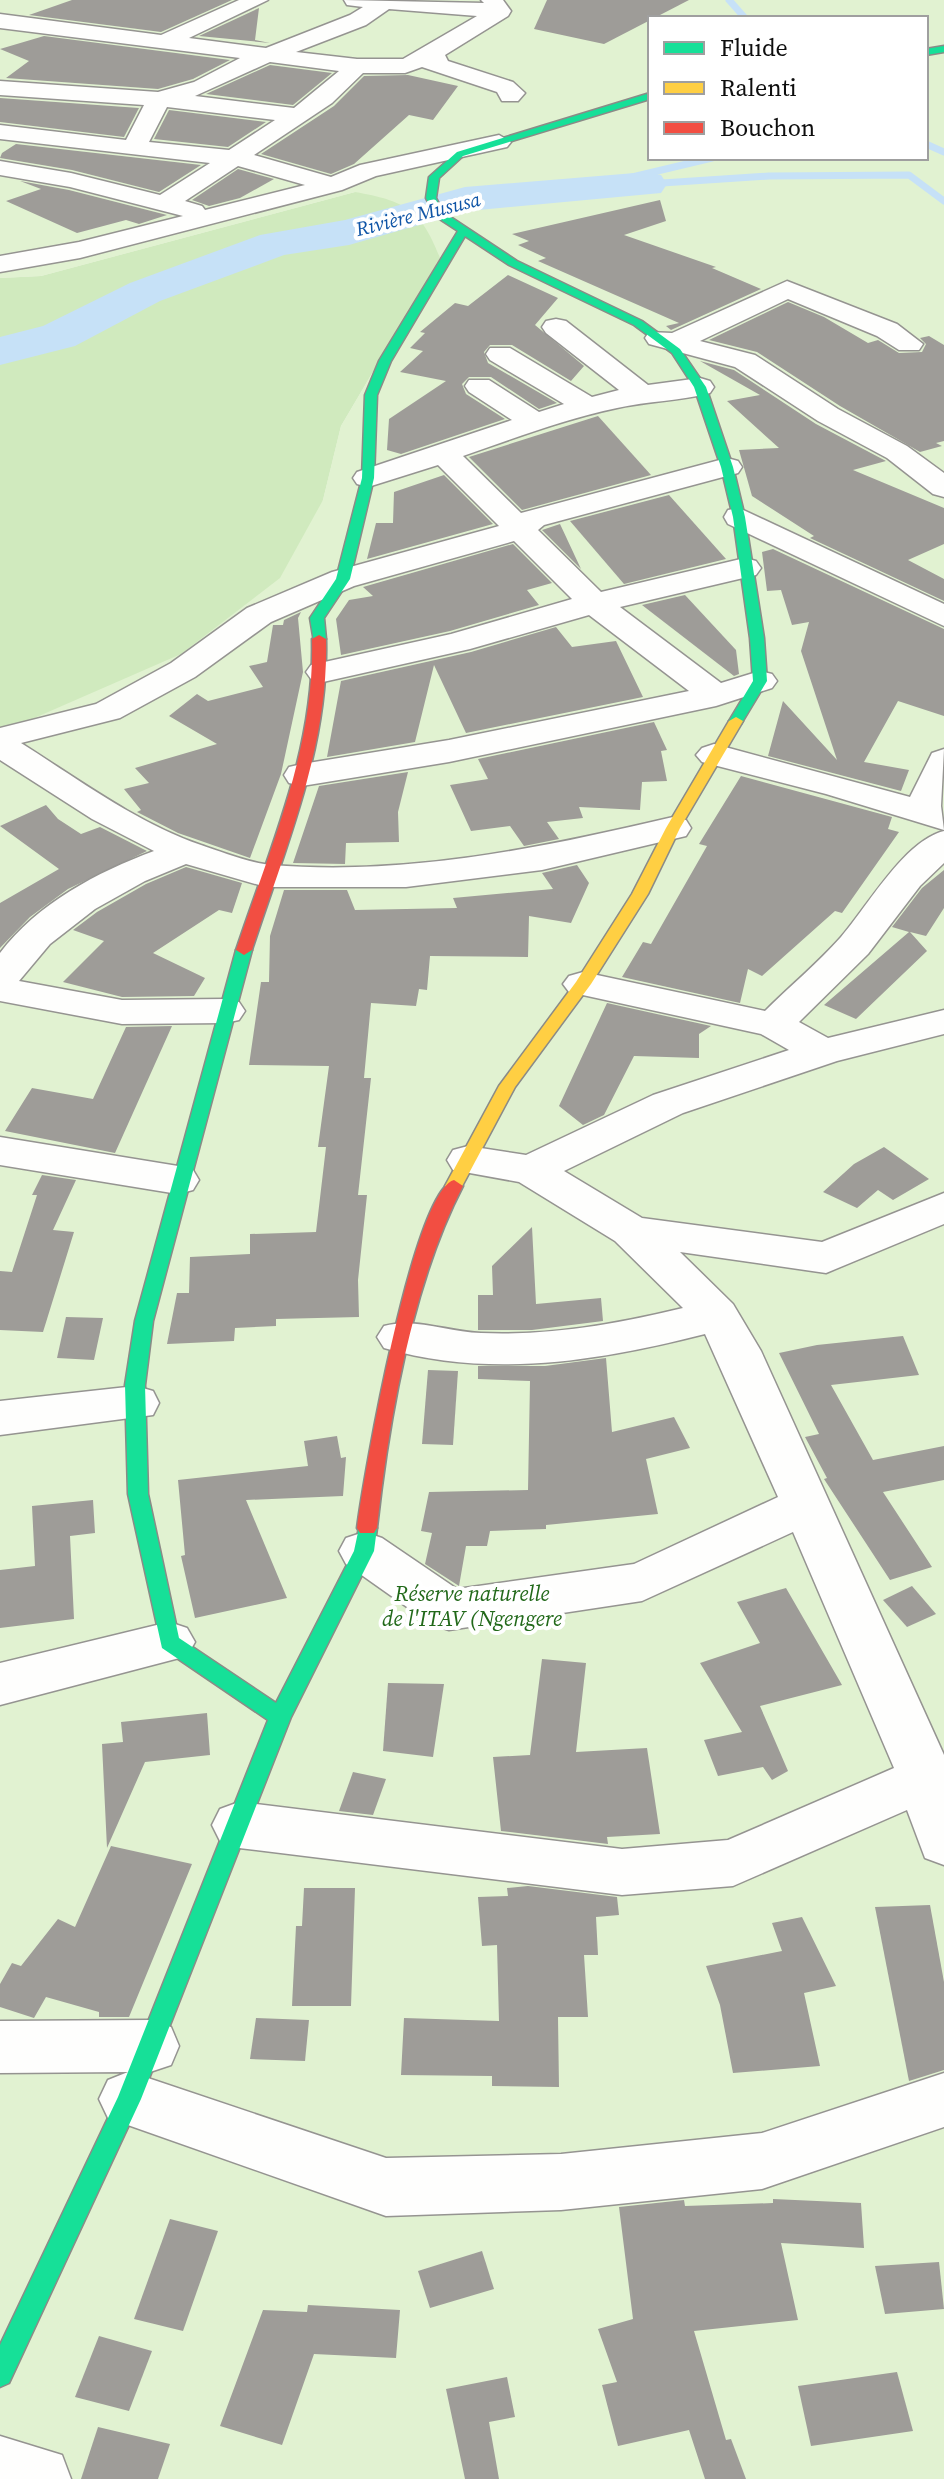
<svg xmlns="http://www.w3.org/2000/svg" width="944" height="2479" font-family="'Source Serif 4',serif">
<rect width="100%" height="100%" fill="#fbfaf2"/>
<path fill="#e1f2d1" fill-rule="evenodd" d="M0,0H944V2479H0V733L323,500L341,426L440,258L355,192L41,276L0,278ZM650,18H926V158H650Z"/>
<path fill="#d0eabe" d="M355,192C405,201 421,209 440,258L341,426L323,500L280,578L181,654L0,733V278L41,276Z"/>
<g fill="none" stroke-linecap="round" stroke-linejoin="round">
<g stroke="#c6e1f7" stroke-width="7">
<polyline points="729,0 745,18"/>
<polyline points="926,144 944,152"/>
<polyline points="647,184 769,176 909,175 944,201"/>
<polyline points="565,193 712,158"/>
</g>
<polygon fill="#c6e1f7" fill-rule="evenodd" points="647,172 661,175 667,184 661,193 468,211 349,245 284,255 160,301 75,346 0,365 0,337 43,326 130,283 260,235 345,220 465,187"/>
</g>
<g fill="#9e9c98">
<polygon points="72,0 232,0 161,32 29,15"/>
<polygon points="547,0 689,0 604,44 534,29"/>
<polygon points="259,8 255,40 270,43 199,36"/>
<polygon points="44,36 230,60 193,79 158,89 6,78 29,61 0,49"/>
<polygon points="270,65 332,73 293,105 206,94"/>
<polygon points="408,75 458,86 433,120 409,115 354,164 331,174 261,154 334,106 364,76"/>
<polygon points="0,98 139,108 124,137 0,122"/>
<polygon points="169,110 266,122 228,147 154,139"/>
<polygon points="16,144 201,165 159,192 72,170 0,158 2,153"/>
<polygon points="238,169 274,179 240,198 209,206 192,200"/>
<polygon points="20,181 69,190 167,215 139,224 126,220 77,233 6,201 41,189"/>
<polygon points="660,200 666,221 624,235 716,267 712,268 761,289 671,330 666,326 679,323 538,261 546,258 518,245 529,241 512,234"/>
<polygon points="508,275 558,298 535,325 584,366 571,381 512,345 490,345 484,352 488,363 557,403 539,409 491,377 469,377 462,384 466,394 505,419 401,454 387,450 389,419 446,381 400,372 423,351 410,348 425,333 420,332 455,303 468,306"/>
<polygon points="788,302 824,317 868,343 878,340 899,353 922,352 926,344 920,338 929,336 944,345 944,441 936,443 942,446 920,452 840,406 757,352 709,340"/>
<polygon points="700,361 734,370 816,424 886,461 853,470 944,508 944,544 908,560 944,579 944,601 810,538 814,536 752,496 739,450 779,448 727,401 760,395"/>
<polygon points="598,416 651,475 522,510 469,457"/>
<polygon points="444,475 493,524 367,559 376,523 393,523 394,492"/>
<polygon points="669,495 726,559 624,584 570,521"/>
<polygon points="560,524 581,569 542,530"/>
<polygon points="513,544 552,583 527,590 539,605 450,631 341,655 336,619 349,600 373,596 363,587"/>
<polygon points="773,549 944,629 944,716 898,701 864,762 909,770 901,791 768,756 783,701 837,760 801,651 809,622 792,625 781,590 767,591 762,552"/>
<polygon points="685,595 736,650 739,674 734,676 642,605"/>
<polygon points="301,612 298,618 303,672 281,774 250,858 178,833 137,812 141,810 124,789 149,783 135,768 217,744 169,716 197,694 208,701 263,687 249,666 267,662 273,625 283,625 284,620"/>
<polygon points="556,627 572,647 616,641 643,697 466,733 434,665 415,742 327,757 341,681 471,652"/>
<polygon points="654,722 667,750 661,751 667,781 642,782 640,810 579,807 583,818 547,822 559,839 524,846 510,826 471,831 450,785 488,779 478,759"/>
<polygon points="408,772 398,812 399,842 346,843 345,864 293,863 319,786"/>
<polygon points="741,776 892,817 888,829 899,832 842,913 835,911 762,976 748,969 740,1003 622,977 643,942 651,944 707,846 699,844"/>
<polygon points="46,805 58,819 81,834 100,827 147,851 68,889 30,917 0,948 0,903 59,869 0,826"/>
<polygon points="577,865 589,883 571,923 529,916 528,957 430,956 427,990 419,989 416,1006 371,1003 364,1078 371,1078 358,1195 367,1195 358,1280 359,1317 276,1319 276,1326 235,1328 234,1341 167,1344 177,1293 189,1293 190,1257 250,1254 250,1234 316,1232 326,1147 318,1147 329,1066 249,1065 261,982 269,982 270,936 284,890 347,890 355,910 457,908 453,898 553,889 542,873"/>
<polygon points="186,867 242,883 232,913 219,910 153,953 205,978 194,996 122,997 63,982 104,941 73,930 97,912 146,884"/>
<polygon points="944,870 944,908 926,936 910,932 927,951 856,1019 824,1005 909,932 892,927 922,888"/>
<polygon points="607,1003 711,1026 699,1034 699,1058 634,1056 604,1115 583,1125 559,1106"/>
<polygon points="172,1026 115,1153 5,1131 32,1088 93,1099 126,1027"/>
<polygon points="884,1147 929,1179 893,1200 878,1190 857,1208 823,1192 854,1164"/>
<polygon points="42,1175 76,1180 53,1230 74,1232 43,1332 0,1330 0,1271 12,1272 37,1195 32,1195"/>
<polygon points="532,1227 536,1304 601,1298 603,1321 532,1330 478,1330 478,1295 493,1295 492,1266"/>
<polygon points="66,1317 103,1318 94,1360 57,1358"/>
<polygon points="903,1336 919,1375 831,1385 873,1460 944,1446 944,1480 883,1492 932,1567 890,1580 824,1479 827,1478 805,1437 819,1434 779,1353 817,1345"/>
<polygon points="606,1358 612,1432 674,1417 690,1448 646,1459 658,1514 546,1525 546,1529 490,1531 487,1546 466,1546 459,1586 425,1564 432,1533 421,1531 429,1492 528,1490 530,1381 478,1379 478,1366 545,1366"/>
<polygon points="428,1370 458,1371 453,1445 422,1444"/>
<polygon points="337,1436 341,1458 346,1457 343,1496 246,1500 287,1598 195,1618 181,1556 185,1555 178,1480 308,1466 304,1441"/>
<polygon points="93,1500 95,1533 70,1536 74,1619 0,1628 0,1570 35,1566 32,1506"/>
<polygon points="912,1586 936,1614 907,1627 883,1600"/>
<polygon points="786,1588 842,1685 760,1706 788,1771 772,1780 763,1767 718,1776 704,1740 742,1732 700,1663 760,1643 737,1602"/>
<polygon points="542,1659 586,1663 576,1752 647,1748 660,1834 607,1837 608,1844 501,1831 493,1757 530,1755"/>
<polygon points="388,1683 444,1684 433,1757 383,1751"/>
<polygon points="207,1713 210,1755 145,1762 107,1848 102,1744 123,1742 121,1722"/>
<polygon points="353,1772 386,1779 373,1815 339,1811"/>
<polygon points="111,1846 192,1864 129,2017 99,2017 99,2012 46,1997 34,2018 0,2007 0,1984 12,1963 21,1966 58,1919 75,1927"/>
<polygon points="528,1886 617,1897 619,1915 596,1917 598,1955 584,1955 588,2017 558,2017 559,2087 492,2086 492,2076 401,2075 404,2018 499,2021 497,1945 482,1946 478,1897 508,1896 507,1888"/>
<polygon points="304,1888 355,1888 351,2006 292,2006 296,1926 302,1926"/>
<polygon points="930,1905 944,1982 944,2070 909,2081 875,1907"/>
<polygon points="802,1917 836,1986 804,1993 820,2066 733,2073 720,2005 706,1966 782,1951 772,1923"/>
<polygon points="256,2018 309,2020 305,2061 250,2059"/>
<polygon points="773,2199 861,2203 864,2248 781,2243 798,2320 694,2331 726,2440 731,2439 746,2479 705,2479 689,2430 618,2446 602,2385 617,2382 598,2329 633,2319 619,2207 684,2200 685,2206 773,2203"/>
<polygon points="170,2219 218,2231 183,2331 134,2319"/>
<polygon points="482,2251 494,2289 430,2308 418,2271"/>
<polygon points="939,2262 944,2309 885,2314 875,2266"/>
<polygon points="308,2305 400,2310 396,2358 314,2354 282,2445 220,2426 263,2310 307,2312"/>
<polygon points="99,2336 152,2351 129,2411 75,2397"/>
<polygon points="897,2372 913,2431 811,2446 798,2386"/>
<polygon points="507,2377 515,2417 489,2422 499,2479 465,2479 446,2389"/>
<polygon points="98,2427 170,2444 158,2479 81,2479"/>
</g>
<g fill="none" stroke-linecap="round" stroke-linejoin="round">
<g stroke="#959491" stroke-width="3">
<g id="street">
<path d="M239,0H268L189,38L266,48L350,15L363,7L347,5L344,0L484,3L481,0H503L511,11L508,16L445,55L448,61L513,82L525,93L518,101H502L497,92L422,67L405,73H363L332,103L254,155L331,177L360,165L499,135L511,142L507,147L376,176L342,190L80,258L0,272V256L79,242L183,216L70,187L0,175V161L71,173L160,195L210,163L0,139V125L126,140L144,105L0,95V81L158,92L194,82L240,58L0,28V14L161,35ZM389,9L477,16L403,59H357L296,52L366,25ZM270,62L339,71L294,108L195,96ZM167,107L275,120L229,150L149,142ZM238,166L305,185L205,210L202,206L185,201Z"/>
<polygon points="787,281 897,324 923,344 919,350 899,350 877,336 788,299 700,341 755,355 838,409 907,446 944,473 944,497 933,494 887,458 818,421 735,367 649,344 645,338 649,332 672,333"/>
<path d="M556,319L566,321L648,385L700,378L710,381L714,387L710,393C680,401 648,401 617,408C565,419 515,438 463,456L521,513L727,458L738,461L742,467L738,473L544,525L538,530L601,592L745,558L756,561L761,568L756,575L620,607L721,683L760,671L772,674L777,681L772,688L716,706L449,762L302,786L289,783L284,775L289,767L302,764L449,740L689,691L589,615L470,649L323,682L311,679L306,672L311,665L451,634L572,599L514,541L354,586L271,622L195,677L120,718L21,743C78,779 137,823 201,845C222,852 249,863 271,865C408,876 541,848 673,817L686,820L691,828L686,836L542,870L406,887H266L186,864L145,881L95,909L50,944L19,981L122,1000L225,999L239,1002L245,1011L239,1020L225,1023L122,1024L0,1001V953C37,904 97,872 154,851L92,819L0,760V728L96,704L171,663L247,608L332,572L499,526L438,465L368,487L357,484L353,478L357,472L512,420L469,392L465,386L469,380H489L539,412L564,404L490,360L486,354L490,348H510L592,397L619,390L546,333L542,327L546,321Z"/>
<polygon points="739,508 944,604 944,626 728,524 724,517 728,510"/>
<polygon points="714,744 910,797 932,753 944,749 941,806 944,830 826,794 702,762 696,755 702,748"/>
<path d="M944,831V863L920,886L868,954L799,1022L828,1038L944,1010V1034L837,1061L683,1113L564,1171L642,1218L822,1242L944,1193V1224L826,1273L680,1252L733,1304L761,1351L944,1755V1865L925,1858L907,1810L733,1886L622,1895L239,1848L220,1841L212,1825L220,1809L239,1802L622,1849L728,1840L894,1768L793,1532L642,1601L449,1630L431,1624L346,1564L339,1551L346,1538L364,1532L382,1538L457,1589L634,1564L778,1497L705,1334C599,1361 491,1379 384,1348L377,1337L384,1326C414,1317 449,1332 481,1333C549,1336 617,1324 683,1308L615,1241L519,1182L453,1170L447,1160L453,1150L468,1146L526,1155L653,1095L789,1050L761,1034L569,992L563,984L569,976L583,972L765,1011C790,986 818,963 841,937C868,906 904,841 944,831Z"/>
<polygon points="0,1137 178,1166 193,1170 199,1180 193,1190 178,1194 0,1165"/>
<polygon points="136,1386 153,1391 159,1403 153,1415 0,1435 0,1401"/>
<polygon points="169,1622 187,1628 195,1642 187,1656 0,1705 0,1663"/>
<polygon points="150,2020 171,2027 179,2046 171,2065 150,2072 130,2072 386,2158 561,2154 762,2133 944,2073 944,2127 762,2189 561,2210 386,2216 108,2118 99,2099 108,2080 128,2072 0,2073 0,2021"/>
<polygon points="0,2436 62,2455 71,2479 0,2479"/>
</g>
</g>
<g stroke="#8b8b87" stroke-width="3">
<g id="fast">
<polygon points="944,46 944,52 926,55 926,49"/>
<polygon points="650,93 650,99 463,156 439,178 436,198 443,212 517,261 642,321 680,349 706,387 733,467 745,517 764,638 767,681 741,724 736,725 729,721 753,681 750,638 733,517 721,467 694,387 672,353 634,325 509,265 465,236 391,361 377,395 374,478 350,579 324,618 326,639 319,643 314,642 310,618 336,579 362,478 365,395 379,361 458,231 435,216 426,198 429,177 457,152"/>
<polygon points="244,945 252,950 153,1321 145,1385 148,1494 179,1638 276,1703 354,1551 360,1523 374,1523 377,1528 374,1551 291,1717 141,2099 9,2383 0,2387 0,2345 118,2097 268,1720 162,1648 128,1494 125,1385 135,1321 236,950"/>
</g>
</g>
<g stroke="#8b8b87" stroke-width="3">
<polygon id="slow" points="736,717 743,721 680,828 648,894 591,984 515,1087 460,1190 448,1190 445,1186 499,1086 576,982 632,894 666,828 729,721"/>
</g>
<g stroke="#8b8b87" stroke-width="3">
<g id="jam">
<path d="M319,635L326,639C329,748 285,848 252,950L244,955L236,950C270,848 315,748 312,639Z"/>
<path d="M454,1180L463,1186C412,1284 389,1419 377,1528L374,1533H360L357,1528C363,1480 413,1191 454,1180Z"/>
</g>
</g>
<use href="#street" fill="#fefefd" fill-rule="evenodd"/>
<use href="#fast" fill="#16e098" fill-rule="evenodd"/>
<use href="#slow" fill="#ffcf43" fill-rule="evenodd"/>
<use href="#jam" fill="#f24e42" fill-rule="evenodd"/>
</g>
<g text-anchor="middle" stroke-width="8" stroke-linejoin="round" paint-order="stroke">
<g font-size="20" font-style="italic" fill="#1055a6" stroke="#fff">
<text transform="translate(418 214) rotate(-14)" y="7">Rivière Mususa</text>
</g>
<g font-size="22" font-style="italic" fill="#22691a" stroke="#fff">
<text x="472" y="1601">Réserve naturelle<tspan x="472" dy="25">de l'ITAV (Ngengere</tspan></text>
</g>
</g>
<rect x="648" y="16" width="280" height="144" fill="#ffffff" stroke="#9f9f9f" stroke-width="2"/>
<rect x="664" y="42" width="40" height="12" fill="#16e098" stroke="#9f9f9f" stroke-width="2"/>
<text x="720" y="56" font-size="24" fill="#0e0e0e">Fluide</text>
<rect x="664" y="82" width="40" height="12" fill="#ffcf43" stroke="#9f9f9f" stroke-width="2"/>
<text x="720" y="96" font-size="24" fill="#0e0e0e">Ralenti</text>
<rect x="664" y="122" width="40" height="12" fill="#f24e42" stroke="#9f9f9f" stroke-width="2"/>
<text x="720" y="136" font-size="24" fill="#0e0e0e">Bouchon</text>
</svg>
